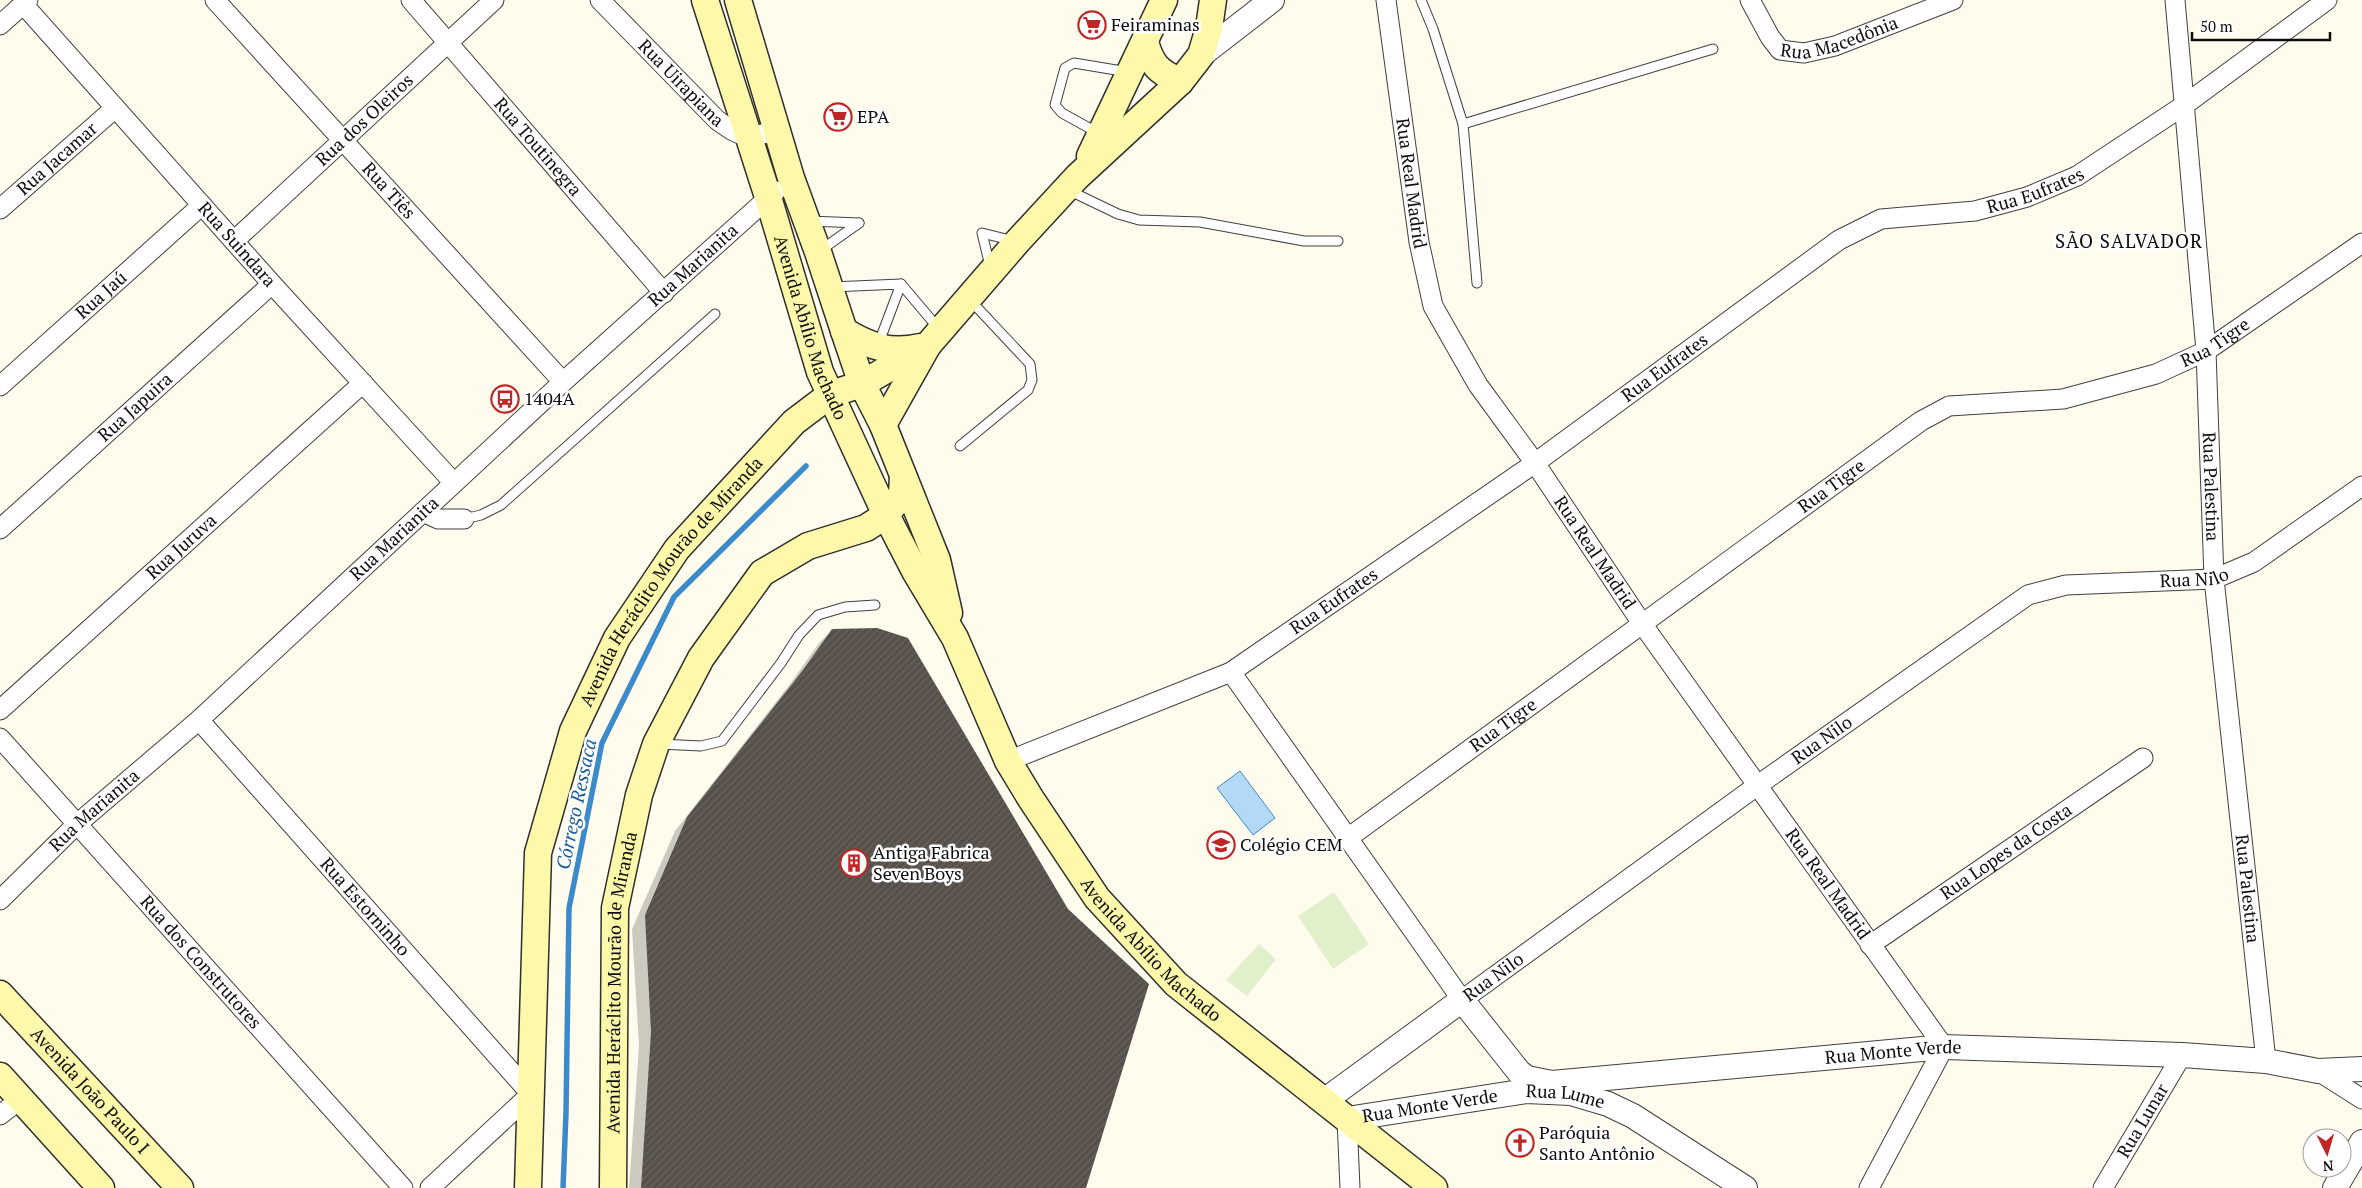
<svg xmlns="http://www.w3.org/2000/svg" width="2362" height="1188" font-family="'PT Serif',serif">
<defs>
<pattern id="building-hatch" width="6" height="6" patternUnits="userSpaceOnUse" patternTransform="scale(1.25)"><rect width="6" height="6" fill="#564f4a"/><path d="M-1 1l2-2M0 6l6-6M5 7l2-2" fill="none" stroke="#696460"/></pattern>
</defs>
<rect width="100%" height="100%" fill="#fffcee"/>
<g fill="#e1f0ca">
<polygon points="1334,892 1369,944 1333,969 1298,916"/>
<polygon points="1259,944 1276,959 1247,996 1226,980"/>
</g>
<polygon fill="#b3d9f6" stroke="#3b8acc" points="1240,771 1275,818 1253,835 1217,788"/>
<polygon fill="#0003" points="832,630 1085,1188 629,1188 639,1046 632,929 675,831 790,684 819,643"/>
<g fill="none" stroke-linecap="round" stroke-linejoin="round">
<polyline stroke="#3b8acc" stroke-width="5.5" points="563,1188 566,1113 569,908 602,743 674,597 806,466"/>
</g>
<polygon fill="url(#building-hatch)" points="877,628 908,638 1068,909 1149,984 1086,1188 641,1188 651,1032 645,915 687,817 803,670 832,629"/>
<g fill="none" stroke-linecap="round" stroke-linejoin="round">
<g stroke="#404040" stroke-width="11">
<g id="service">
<polyline points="1421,0 1433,29 1463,124 1477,283"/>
<polyline points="1463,124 1713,49"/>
<polyline points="1100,134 1062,113 1055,105 1065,68 1074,63 1128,72"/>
<polyline points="1068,190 1118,214 1139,220 1200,222 1304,241 1338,241"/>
<polyline points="809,221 859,223"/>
<polyline points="821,250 859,223"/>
<polyline points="990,266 982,233 1014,241"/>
<polyline points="901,284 939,329"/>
<polyline points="831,287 901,284 878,345"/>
<polyline points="960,446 1028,390 1032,380 1030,364 971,301"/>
<polyline points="464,519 481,515 501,505 715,314"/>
<polyline points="659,744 701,746 722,741 781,663 799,635 818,615 845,607 875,605"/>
</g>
</g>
<g stroke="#404040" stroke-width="21">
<g id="minor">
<path id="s1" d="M215,0L563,382"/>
<path id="s2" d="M411,0L664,293"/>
<path id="s3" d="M600,0L717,120C743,139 746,138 776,131"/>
<path id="s4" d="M1386,0L1419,242L1433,306L1478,385L1535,463L1643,625L1944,1047L1869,1188"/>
<path id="s5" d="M1750,0L1770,37L1780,50L1804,53L1835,46L1953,0"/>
<path id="s6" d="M2175,0L2206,351L2214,579L2266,1061"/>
<path id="s7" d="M23,4L272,284L454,483"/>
<polyline points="0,25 28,0"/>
<path id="s8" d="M0,209L114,109"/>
<path id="s9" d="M234,241L494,0"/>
<path id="s10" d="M0,386L202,205"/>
<polyline points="423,512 438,519 464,519"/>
<path id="s11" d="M0,529L272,284"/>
<path id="s12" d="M1231,672L1462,1000L1758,785L2028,595L2066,585L2214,579L2254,562L2362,486"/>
<path id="s13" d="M0,710L363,383"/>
<path id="s14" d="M199,720L531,1094L430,1188"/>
<path id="s15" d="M0,738L403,1188"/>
<path id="s16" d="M1008,761L1231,672L1535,463L1839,240L1881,219L1975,211L2027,197L2077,176L2183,106L2327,0"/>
<path id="s17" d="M1348,838L1921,421L1949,406L2063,399L2156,374L2206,351L2362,243"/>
<path id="s18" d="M0,900L76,825L199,720L563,382L776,191"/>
<path id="s19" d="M1870,945L2143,758"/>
<polyline points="2318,1071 2362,1099"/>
<polyline points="0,1115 22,1098"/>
<polyline points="1347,1119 1350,1188"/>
<path id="s20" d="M2103,1188L2182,1055"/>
</g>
</g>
<g stroke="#404040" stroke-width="26">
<g id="tertiary">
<polyline points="1201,55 1272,0"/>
<path id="s21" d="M1324,1101L1462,1000L1519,1072L1527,1078L1552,1083L1944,1047L2182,1055L2266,1061L2318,1071L2362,1069"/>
<path id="s22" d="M1347,1119L1526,1091L1571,1093L1608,1104L1633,1116L1745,1188"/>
<polyline points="2335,1188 2362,1142"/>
</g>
</g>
<g stroke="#2f2f2f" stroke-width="29">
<g id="secondary">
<path id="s23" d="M705,0L768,197L820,372L886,515L915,571L955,638L1008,761L1031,799L1097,898L1176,984L1434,1188"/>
<polyline points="738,0 791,178 818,252 844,331 862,384 883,425 937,560 949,613"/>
<path d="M1145,42C1152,66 1158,71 1180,82"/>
<polyline points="1090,156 1164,0"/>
<path d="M844,331C869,346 890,354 920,347"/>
<polyline points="883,425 928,345 1017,242 1077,177 1180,82 1201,55 1209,28 1213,0"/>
<path id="s24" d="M0,994L180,1188"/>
<polyline points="0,1076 101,1188"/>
<path id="s25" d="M528,1188L538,853L573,731L617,638L677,549L794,422L831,394L862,384L928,345"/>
<path id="s26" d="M613,1188L615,908L639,795L656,744L701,658L762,573L808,546L866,528L886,515L902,494L903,476"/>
</g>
</g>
<use href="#service" stroke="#fff" stroke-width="9"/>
<use href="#minor" stroke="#fff" stroke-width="19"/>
<use href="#tertiary" stroke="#fff" stroke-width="24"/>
<use href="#secondary" stroke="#fef9aa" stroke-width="26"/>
</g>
<defs>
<g id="supermarket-ring" transform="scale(1.4375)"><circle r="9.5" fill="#fff" stroke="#bd2726" stroke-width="1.5"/><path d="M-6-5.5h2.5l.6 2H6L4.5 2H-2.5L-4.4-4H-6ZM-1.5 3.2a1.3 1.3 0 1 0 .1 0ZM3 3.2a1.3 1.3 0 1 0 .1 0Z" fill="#bd2726"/></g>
<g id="bus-ring" transform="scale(1.4375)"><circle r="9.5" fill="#fff" stroke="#bd2726" stroke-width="1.5"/><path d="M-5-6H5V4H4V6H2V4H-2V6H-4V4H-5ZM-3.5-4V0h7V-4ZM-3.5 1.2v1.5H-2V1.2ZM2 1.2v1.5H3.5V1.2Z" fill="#bd2726"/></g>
<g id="school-ring" transform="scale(1.4375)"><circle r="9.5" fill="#fff" stroke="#bd2726" stroke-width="1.5"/><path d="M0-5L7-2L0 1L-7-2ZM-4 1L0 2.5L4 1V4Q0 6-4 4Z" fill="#bd2726"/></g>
<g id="building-ring" transform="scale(1.4375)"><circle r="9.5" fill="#fff" stroke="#bd2726" stroke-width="1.5"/><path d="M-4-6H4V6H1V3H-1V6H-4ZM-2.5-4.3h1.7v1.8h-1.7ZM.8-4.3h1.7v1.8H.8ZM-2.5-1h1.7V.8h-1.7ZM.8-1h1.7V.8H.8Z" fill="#bd2726"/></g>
<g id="church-ring" transform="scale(1.4375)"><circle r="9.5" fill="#fff" stroke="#bd2726" stroke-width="1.5"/><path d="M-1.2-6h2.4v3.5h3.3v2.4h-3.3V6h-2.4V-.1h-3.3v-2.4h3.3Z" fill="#bd2726"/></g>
</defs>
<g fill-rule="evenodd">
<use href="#supermarket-ring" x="1092" y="25"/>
<use href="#supermarket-ring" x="838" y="117"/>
<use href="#bus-ring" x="505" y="399"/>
<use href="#school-ring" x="1221" y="845"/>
<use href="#building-ring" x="854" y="863"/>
<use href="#church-ring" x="1520" y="1143"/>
</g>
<g text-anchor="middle" stroke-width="5" stroke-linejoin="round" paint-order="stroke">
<g font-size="18" fill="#0d0d0d" stroke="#fff" text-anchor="start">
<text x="1111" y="31">Feiraminas</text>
<text x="857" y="123">EPA</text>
<text x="524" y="405">1404A</text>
<text x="1240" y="851">Colégio CEM</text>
<text x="873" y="859">Antiga Fabrica<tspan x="873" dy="21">Seven Boys</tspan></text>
<text x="1539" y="1139">Paróquia<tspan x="1539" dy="21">Santo Antônio</tspan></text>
</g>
<g font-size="18" fill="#0d0d0d" stroke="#fff">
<text dy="6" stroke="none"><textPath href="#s5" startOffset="120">Rua Macedônia</textPath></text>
<text dy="6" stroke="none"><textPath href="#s3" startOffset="116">Rua Uirapiana</textPath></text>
<text dy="6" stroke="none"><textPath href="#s9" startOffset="178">Rua dos Oleiros</textPath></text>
<text dy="6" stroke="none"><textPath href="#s2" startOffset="194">Rua Toutinegra</textPath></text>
<text dy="6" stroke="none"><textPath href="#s8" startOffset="76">Rua Jacamar</textPath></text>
<text dy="6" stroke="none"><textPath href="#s4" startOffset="185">Rua Real Madrid</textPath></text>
<text dy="6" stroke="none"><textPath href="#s16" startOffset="1191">Rua Eufrates</textPath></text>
<text dy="6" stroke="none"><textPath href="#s1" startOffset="258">Rua Tiês</textPath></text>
<text dy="6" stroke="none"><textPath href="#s7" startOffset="322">Rua Suindara</textPath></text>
<text dy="6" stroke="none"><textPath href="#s18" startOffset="940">Rua Marianita</textPath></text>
<text dy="6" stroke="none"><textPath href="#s10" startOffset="136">Rua Jaú</textPath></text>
<text dy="6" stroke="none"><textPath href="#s23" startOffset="344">Avenida Abílio Machado</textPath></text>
<text dy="6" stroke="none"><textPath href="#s17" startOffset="1018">Rua Tigre</textPath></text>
<text dy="6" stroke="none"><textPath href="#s16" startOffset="770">Rua Eufrates</textPath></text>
<text dy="6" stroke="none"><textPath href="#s11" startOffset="182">Rua Japuira</textPath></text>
<text dy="6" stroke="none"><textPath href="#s6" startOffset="488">Rua Palestina</textPath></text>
<text dy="6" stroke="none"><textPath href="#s17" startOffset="598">Rua Tigre</textPath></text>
<text dy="6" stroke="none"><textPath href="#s18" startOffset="535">Rua Marianita</textPath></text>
<text dy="6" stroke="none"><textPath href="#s13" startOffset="244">Rua Juruva</textPath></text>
<text dy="6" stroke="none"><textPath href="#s4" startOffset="605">Rua Real Madrid</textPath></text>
<text dy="6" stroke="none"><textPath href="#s12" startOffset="1265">Rua Nilo</textPath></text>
<text dy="6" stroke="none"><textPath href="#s25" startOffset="642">Avenida Heráclito Mourão de Miranda</textPath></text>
<text dy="6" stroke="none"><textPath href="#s16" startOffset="365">Rua Eufrates</textPath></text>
<text dy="6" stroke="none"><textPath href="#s17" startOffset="192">Rua Tigre</textPath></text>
<text dy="6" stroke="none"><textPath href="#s12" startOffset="845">Rua Nilo</textPath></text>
<text dy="6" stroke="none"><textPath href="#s18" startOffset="130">Rua Marianita</textPath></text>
<text dy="6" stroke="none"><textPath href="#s19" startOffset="165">Rua Lopes da Costa</textPath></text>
<text dy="6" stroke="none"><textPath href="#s4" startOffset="1010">Rua Real Madrid</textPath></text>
<text dy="6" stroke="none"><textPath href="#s6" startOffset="892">Rua Palestina</textPath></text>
<text dy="6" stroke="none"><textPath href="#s14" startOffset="250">Rua Estorninho</textPath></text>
<text dy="6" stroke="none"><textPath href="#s23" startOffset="1060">Avenida Abílio Machado</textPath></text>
<text dy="6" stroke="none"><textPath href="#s15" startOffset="301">Rua dos Construtores</textPath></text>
<text dy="6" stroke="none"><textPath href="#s12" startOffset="440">Rua Nilo</textPath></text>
<text dy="6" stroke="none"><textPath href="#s26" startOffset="206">Avenida Heráclito Mourão de Miranda</textPath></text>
<text dy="6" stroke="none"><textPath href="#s21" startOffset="641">Rua Monte Verde</textPath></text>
<text dy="6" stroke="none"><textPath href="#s24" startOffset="132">Avenida João Paulo I</textPath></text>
<text dy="6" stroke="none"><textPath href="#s22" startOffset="221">Rua Lume</textPath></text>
<text dy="6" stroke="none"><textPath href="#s22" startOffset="84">Rua Monte Verde</textPath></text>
<text dy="6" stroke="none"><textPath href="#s20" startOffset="78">Rua Lunar</textPath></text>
</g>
<g font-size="19" letter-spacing="1" fill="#0d0d0d" stroke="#fff">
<text x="2129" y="248">SÃO SALVADOR</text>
</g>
<g font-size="19" font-style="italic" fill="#175c9f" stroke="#fff">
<text transform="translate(576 804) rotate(-78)" y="7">Córrego Ressaca</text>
</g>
</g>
<g transform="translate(2327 1153) rotate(175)"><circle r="24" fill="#ffffff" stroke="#9e9e9e"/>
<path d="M0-4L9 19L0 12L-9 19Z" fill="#bd2726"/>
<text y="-8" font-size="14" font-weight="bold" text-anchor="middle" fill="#0d0d0d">N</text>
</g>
<path d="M2192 32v8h138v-8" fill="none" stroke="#0d0d0d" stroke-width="2.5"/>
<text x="2200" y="32" font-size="15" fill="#0d0d0d" stroke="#ffffff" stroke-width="4" paint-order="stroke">50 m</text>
</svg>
